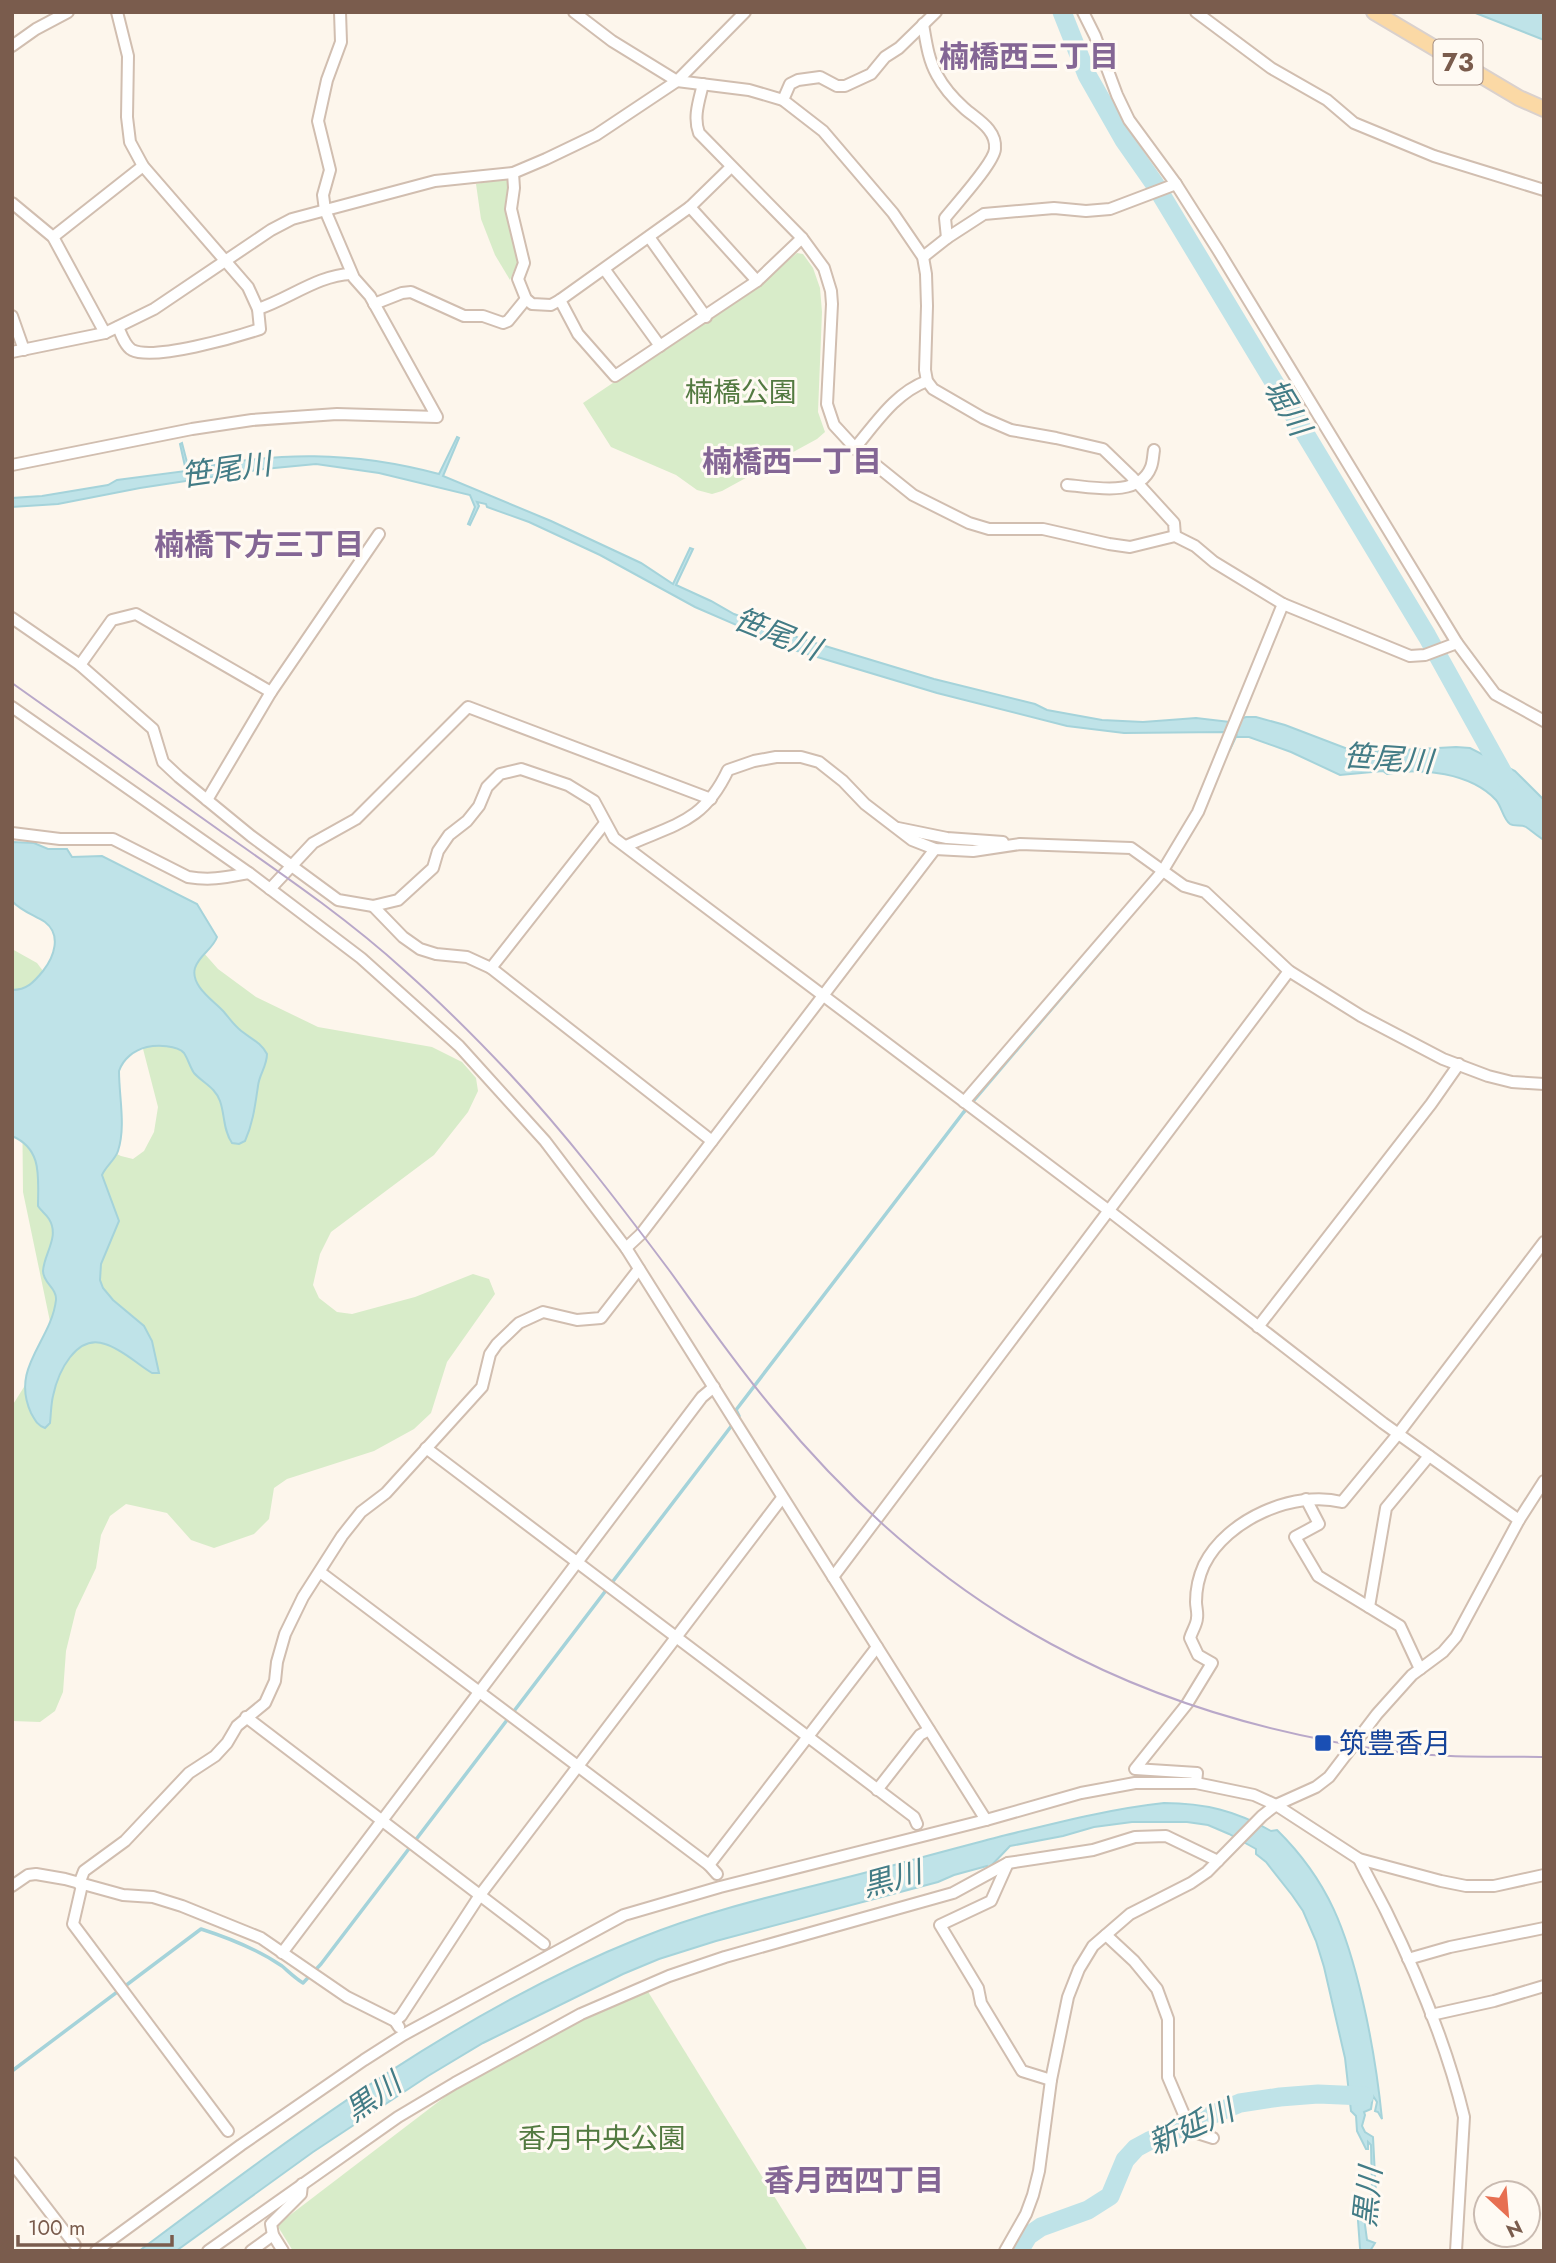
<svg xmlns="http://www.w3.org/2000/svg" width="1556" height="2263" font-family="Jost,'Noto Sans JP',sans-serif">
<rect width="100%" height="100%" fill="#fdf6ec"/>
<g fill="#d8ecc9">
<polygon points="507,178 519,259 510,280 495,255 481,219 476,184"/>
<polygon points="797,253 803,254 813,268 820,288 822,312 818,412 825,432 817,439 722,491 712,494 697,490 676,475 611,447 583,403 759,285"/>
<polygon points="180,926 218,969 256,997 318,1027 432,1047 462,1062 476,1078 478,1091 468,1112 434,1155 331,1232 320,1254 313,1285 319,1298 337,1312 352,1314 415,1297 473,1274 489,1279 495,1294 447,1362 431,1413 414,1429 374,1451 287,1479 274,1488 269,1519 254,1534 214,1548 191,1540 167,1513 126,1504 110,1516 101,1535 96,1568 76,1610 66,1651 63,1692 55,1711 40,1722 12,1721 12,1406 48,1349 52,1331 23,1192 22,1091 106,1149 121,1156 133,1159 144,1151 154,1132 158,1107 134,1014"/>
<polygon points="12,949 37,963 49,979 12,1024"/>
<polygon points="647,1990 808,2251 293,2251 277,2225 459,2086 579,2021"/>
</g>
<g fill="#bfe3e8" stroke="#a5d3da" stroke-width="2">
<polygon points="1473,12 1544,12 1544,40"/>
<path d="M457,437L459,438L443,476L551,521L641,563L673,584L690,548L693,549L676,585L711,601L734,614L802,639L934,679L1035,704L1047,710L1102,720L1143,722L1196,718L1230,722L1246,717H1256L1285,725L1353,751L1364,752L1456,747L1470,748L1515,771L1544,800V840C1537,836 1532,831 1526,827C1521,824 1515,827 1510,824C1503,819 1502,807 1496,800C1471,773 1421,767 1387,774L1383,771L1340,775L1291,752L1249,737H1232L1224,732L1124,733L1067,726L937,693L794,650L695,607L600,555L529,522L487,507L486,504L477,502L479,506L470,525L468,524L475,507L470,495L379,473L316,464L264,469L140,488L58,504L12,507V498L42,496L108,485L117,480L186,471L180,444L182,443L189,470C276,451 353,451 439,474Z"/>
<path d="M12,842L34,843L48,849H67L72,857L102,856L197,904L217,937C213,949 199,955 195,968C190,986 214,1001 224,1012C229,1018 233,1024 239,1029C249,1038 261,1042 267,1054C267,1066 259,1075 258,1086C255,1106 253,1123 245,1141L239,1144L232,1143C223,1130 225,1115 220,1101C215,1087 203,1083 194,1073C190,1067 188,1059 184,1053C177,1045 157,1045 147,1047C134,1050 123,1059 119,1071C119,1097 126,1126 118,1151C115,1160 106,1166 102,1175L119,1221L101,1264L100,1280L103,1288L113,1300L144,1326L152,1341L159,1373H152C137,1364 122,1349 105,1344C76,1334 58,1372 53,1396C51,1404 51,1414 50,1423L45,1428C37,1425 35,1420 31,1413C10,1367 51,1342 56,1300C57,1288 43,1283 43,1271C44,1253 60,1237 49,1219C46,1214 41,1211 38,1206C38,1178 43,1149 12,1136V990C27,990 34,982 43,971C54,957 62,935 45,922C34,915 21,911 12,901Z"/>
<path d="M1164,1803C1204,1803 1237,1811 1271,1831L1277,1830C1329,1881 1347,1932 1363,2002C1372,2041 1378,2079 1382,2119L1378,2112L1375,2111L1377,2102L1373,2096L1371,2109L1364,2112L1365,2115L1362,2126L1365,2132L1373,2137L1376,2195L1369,2208L1365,2225L1367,2240L1375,2243L1370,2251H1361L1360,2248L1357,2207L1370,2198L1372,2193L1371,2145L1368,2142V2149H1366L1357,2131L1356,2116L1351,2111L1345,2058L1324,1967L1316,1941L1303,1911L1292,1895L1266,1862L1256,1854V1849L1229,1834L1208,1825L1187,1822H1132L1094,1827L1063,1836L1010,1846L988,1869L987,1866L954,1875L938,1882L716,1941L659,1959L623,1974L483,2043L428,2076L313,2152L176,2251H139C297,2133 456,2012 640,1938C719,1906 805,1889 887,1867C925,1856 964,1846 1002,1836C1056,1823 1109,1809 1164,1803Z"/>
</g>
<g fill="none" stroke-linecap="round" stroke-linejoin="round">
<g stroke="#a5d3da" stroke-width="3.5">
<polyline points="1229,750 1236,735"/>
<path d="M12,2071L201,1929C229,1938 257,1949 282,1966C289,1972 295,1978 303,1983L321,1964L739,1416L736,1410L963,1113L1111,939"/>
</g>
<g stroke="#bfe3e8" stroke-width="19">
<polyline points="1062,12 1087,75 1124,140 1154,183 1427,636 1508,782"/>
<polyline points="1019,2251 1028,2236 1041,2227 1088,2210 1110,2196 1125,2160 1136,2148 1149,2141 1240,2103 1280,2097 1318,2094 1364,2096"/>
</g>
<g stroke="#d1beb0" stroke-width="14">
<g id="minor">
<path d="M117,12L128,56L127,117L130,142L143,166L248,287L258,309L260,329C236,337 154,361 132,350C125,346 121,334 118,327"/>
<polyline points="574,12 612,41 677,81 749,90 783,100 823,131 893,213 923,257 926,274 927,306 925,370 927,381 933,389 983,418 1011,430 1056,438 1103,449 1131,476 1174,523 1175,536"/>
<polyline points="1083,12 1095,36 1117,95 1129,120 1176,184 1218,250 1457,643 1495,694 1544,721"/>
<polyline points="1196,12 1271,68 1327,100 1354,123 1434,156 1544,190"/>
<path d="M923,24C926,41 928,59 937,75C944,88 954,99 964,108C976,119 997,129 995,149C994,163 956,204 945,218L947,238"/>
<polyline points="12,46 36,29 68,12"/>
<path d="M703,84C699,101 693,117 699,133L802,238L824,268L831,291L832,304L827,404L834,425L857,450L913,495L969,523L989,529H1043L1109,544L1130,547L1175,536L1195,546L1214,562L1283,604L1410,656L1425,655L1457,643"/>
<polyline points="783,100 790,84 798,80 820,77 837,86 845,86 871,74 885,57 899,48 936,12"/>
<polyline points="513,173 514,188 511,209 524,263 518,279 526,299 532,304 551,305 560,300 690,207 731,167"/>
<polyline points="12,203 53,237 105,333"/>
<polyline points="690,207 757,281"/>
<polyline points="53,237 143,166"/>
<polyline points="649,237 706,317"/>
<polyline points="923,257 947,238 984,214 1054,208 1086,211 1110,209 1176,184"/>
<polyline points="605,270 660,346"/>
<polyline points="560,300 578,334 615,376 757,281 802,238"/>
<polyline points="374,304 402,293 411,292 464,316 483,316 503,323 508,321 526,299"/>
<path d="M258,309C289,299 318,275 351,274"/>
<polyline points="12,316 24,350"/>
<polyline points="12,352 105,333 154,309 271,230 292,219 435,181 513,173 546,159 596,135 677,81 745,12"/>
<path d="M855,448C876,423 895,393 927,381"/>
<polyline points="12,465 192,429 252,420 337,414 437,417 370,296 354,278 325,210 323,195 330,170 318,121 327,80 341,42 340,12"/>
<path d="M1067,485C1093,487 1139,498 1151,467C1153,462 1153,456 1154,450"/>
<polyline points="12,618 80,665 153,729 163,762 179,777 251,836 338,900 373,906 398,900 433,868 438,851 449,835 467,821 479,806 487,787 500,774 521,769 568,785 594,801 614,838 1108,1210 1383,1423 1519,1520"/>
<polyline points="80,665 112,620 136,614 271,692"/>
<polyline points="12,707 249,873 361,958 459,1046 545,1141 626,1248 986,1820"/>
<polyline points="207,800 271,692 379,534"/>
<polyline points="898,828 947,838 1003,842"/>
<path d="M12,833L60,839H113L188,877C212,881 227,877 249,873"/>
<path d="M626,846C674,824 703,823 728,770L754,761L776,757H801L819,762L843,781L865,804L912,840L935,849L973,851L1020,844L1131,848L1184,886L1205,892L1289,971L1361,1016L1443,1059L1488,1076L1512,1082L1544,1084"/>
<polyline points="270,889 313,843 356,819 468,707 711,799"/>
<polyline points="373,906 403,937 420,949 436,954 467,957 491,968 712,1141"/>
<polyline points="491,968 605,823"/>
<polyline points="964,1102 1162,872 1198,812 1283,604"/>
<polyline points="626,1248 641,1234 935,849"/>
<polyline points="1258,1327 1431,1104 1459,1064"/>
<polyline points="426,1448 914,1817 917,1824"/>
<polyline points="1306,1499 1319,1524 1295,1537 1318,1576 1400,1626 1420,1669"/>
<polyline points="320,1572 709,1865 717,1874"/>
<polyline points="833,1577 1289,971"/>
<polyline points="1369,1607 1386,1508 1429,1456"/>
<polyline points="246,1717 544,1944"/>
<path d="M1196,1783L1197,1773L1135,1769L1187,1704L1212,1663L1198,1655L1190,1638C1192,1631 1197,1624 1197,1618C1198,1613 1196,1607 1196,1602C1196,1590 1199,1576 1204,1565C1227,1519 1294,1490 1342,1502L1398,1434L1544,1242"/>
<polyline points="877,1790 920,1735 929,1730"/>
<path d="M1359,1859C1367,1876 1377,1893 1386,1911C1418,1976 1447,2046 1464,2117L1456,2251"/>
<polyline points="1008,1863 991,1901 940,1925 978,1988 981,2003 1022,2071 1051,2080"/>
<polyline points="709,1865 877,1647"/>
<polyline points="79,1884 84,1871 125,1841 189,1773 215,1756 227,1743 237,1726 265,1703 275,1681 277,1662 285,1634 303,1597 342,1536 361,1512 386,1493 482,1387 490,1354 497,1344 519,1323 543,1312 577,1320 601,1318 639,1269"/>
<polyline points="82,1885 73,1924 228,2131"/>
<polyline points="12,1886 28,1875 36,1874 65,1879 123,1895 153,1897 182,1906 261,1938 347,1997 395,2021 399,2027"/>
<polyline points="1106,1935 1134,1961 1157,1989 1168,2019 1168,2077 1191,2131 1213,2138"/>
<polyline points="282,1953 702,1397 714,1387"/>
<polyline points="1408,1959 1450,1947 1544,1928"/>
<polyline points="1431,2015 1494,2001 1544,1986"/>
<polyline points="395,2021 401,2016 480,1895 782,1498"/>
<polyline points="12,2163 75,2245"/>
<polyline points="96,2251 241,2145 364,2060 403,2035 624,1915 720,1887 986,1820 1081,1793 1135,1783 1196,1783 1254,1795 1276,1805 1359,1859 1441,1881 1466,1886 1494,1886 1544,1875"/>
<polyline points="208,2251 398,2117 455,2083 581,2014 669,1976 725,1957 953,1893 1008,1863 1093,1850 1135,1837 1166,1836 1218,1861"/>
<polyline points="251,2251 273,2235"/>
<polyline points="283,2251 273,2235 271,2224 301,2194 302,2184"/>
<polyline points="1005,2251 1026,2214 1033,2195 1039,2171 1051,2080 1068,1997 1079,1969 1093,1946 1130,1914 1191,1883 1207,1872 1262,1816 1276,1805 1316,1787 1329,1777 1377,1714 1412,1675 1443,1652 1456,1637 1519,1520 1544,1481"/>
</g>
</g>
<g stroke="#dad1cd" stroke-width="18">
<polyline id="major" points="1374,12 1519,98 1544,109"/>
</g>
<use href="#minor" stroke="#fff" stroke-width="10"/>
<use href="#major" stroke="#fbd9a5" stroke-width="14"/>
<path stroke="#b9a8c9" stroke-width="2" d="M12,683C81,732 150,781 219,830C282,874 348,919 405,971C441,1003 476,1038 509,1073C567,1135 618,1202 669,1270C703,1317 736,1365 774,1410C940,1612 1139,1718 1398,1752C1446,1758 1495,1756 1544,1757"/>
</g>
<rect fill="#1a4fb4" stroke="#fffaf3" stroke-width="2.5" x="1314" y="1734" width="18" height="18" rx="3.5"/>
<g text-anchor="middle" stroke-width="6" stroke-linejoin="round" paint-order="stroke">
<rect fill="#fffaf3" stroke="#a28b7f" stroke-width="2" x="1433.5" y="39.5" width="49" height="45" rx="5"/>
<g font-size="26" font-weight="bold" fill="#7a5c4d">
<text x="1458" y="71">73</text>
</g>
<g font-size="28" fill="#537a41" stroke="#fffaf3">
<text x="741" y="402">楠橋公園</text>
<text x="602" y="2148">香月中央公園</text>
</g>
<g font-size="28" fill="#164399" stroke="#fffaf3" text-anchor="start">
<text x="1339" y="1753">筑豊香月</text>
</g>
<g font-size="30" font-weight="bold" fill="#846695" stroke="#fffaf3">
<text x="1029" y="67">楠橋西三丁目</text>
<text x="792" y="472">楠橋西一丁目</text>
<text x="259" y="555">楠橋下方三丁目</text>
<text x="854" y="2191">香月西四丁目</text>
</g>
<g font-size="30" font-style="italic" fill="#437c86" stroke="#fffaf3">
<text transform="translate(1287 407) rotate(59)" y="10">堀川</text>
<text transform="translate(226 470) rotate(-8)" y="10">笹尾川</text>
<text transform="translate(777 634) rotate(22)" y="10">笹尾川</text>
<text transform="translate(1388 759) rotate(4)" y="10">笹尾川</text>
<text transform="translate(892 1879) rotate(-15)" y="10">黒川</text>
<text transform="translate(373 2097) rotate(-35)" y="10">黒川</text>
<text transform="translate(1191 2127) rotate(-24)" y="10">新延川</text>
<text transform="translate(1368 2197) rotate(-84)" y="10">黒川</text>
</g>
</g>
<rect width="1556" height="2263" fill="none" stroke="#7a5c4d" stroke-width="28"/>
<g transform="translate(1507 2214) rotate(154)"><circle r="33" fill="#fffaf3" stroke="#cabbb1" stroke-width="2"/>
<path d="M0-5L12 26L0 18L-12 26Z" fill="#e76f51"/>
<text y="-10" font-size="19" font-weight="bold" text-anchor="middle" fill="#7a5c4d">N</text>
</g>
<path d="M18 2235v10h154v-10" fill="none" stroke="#7a5c4d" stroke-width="3.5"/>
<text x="28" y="2235" font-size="21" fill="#7a5c4d" stroke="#fffaf3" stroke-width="5" paint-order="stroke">100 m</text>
</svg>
